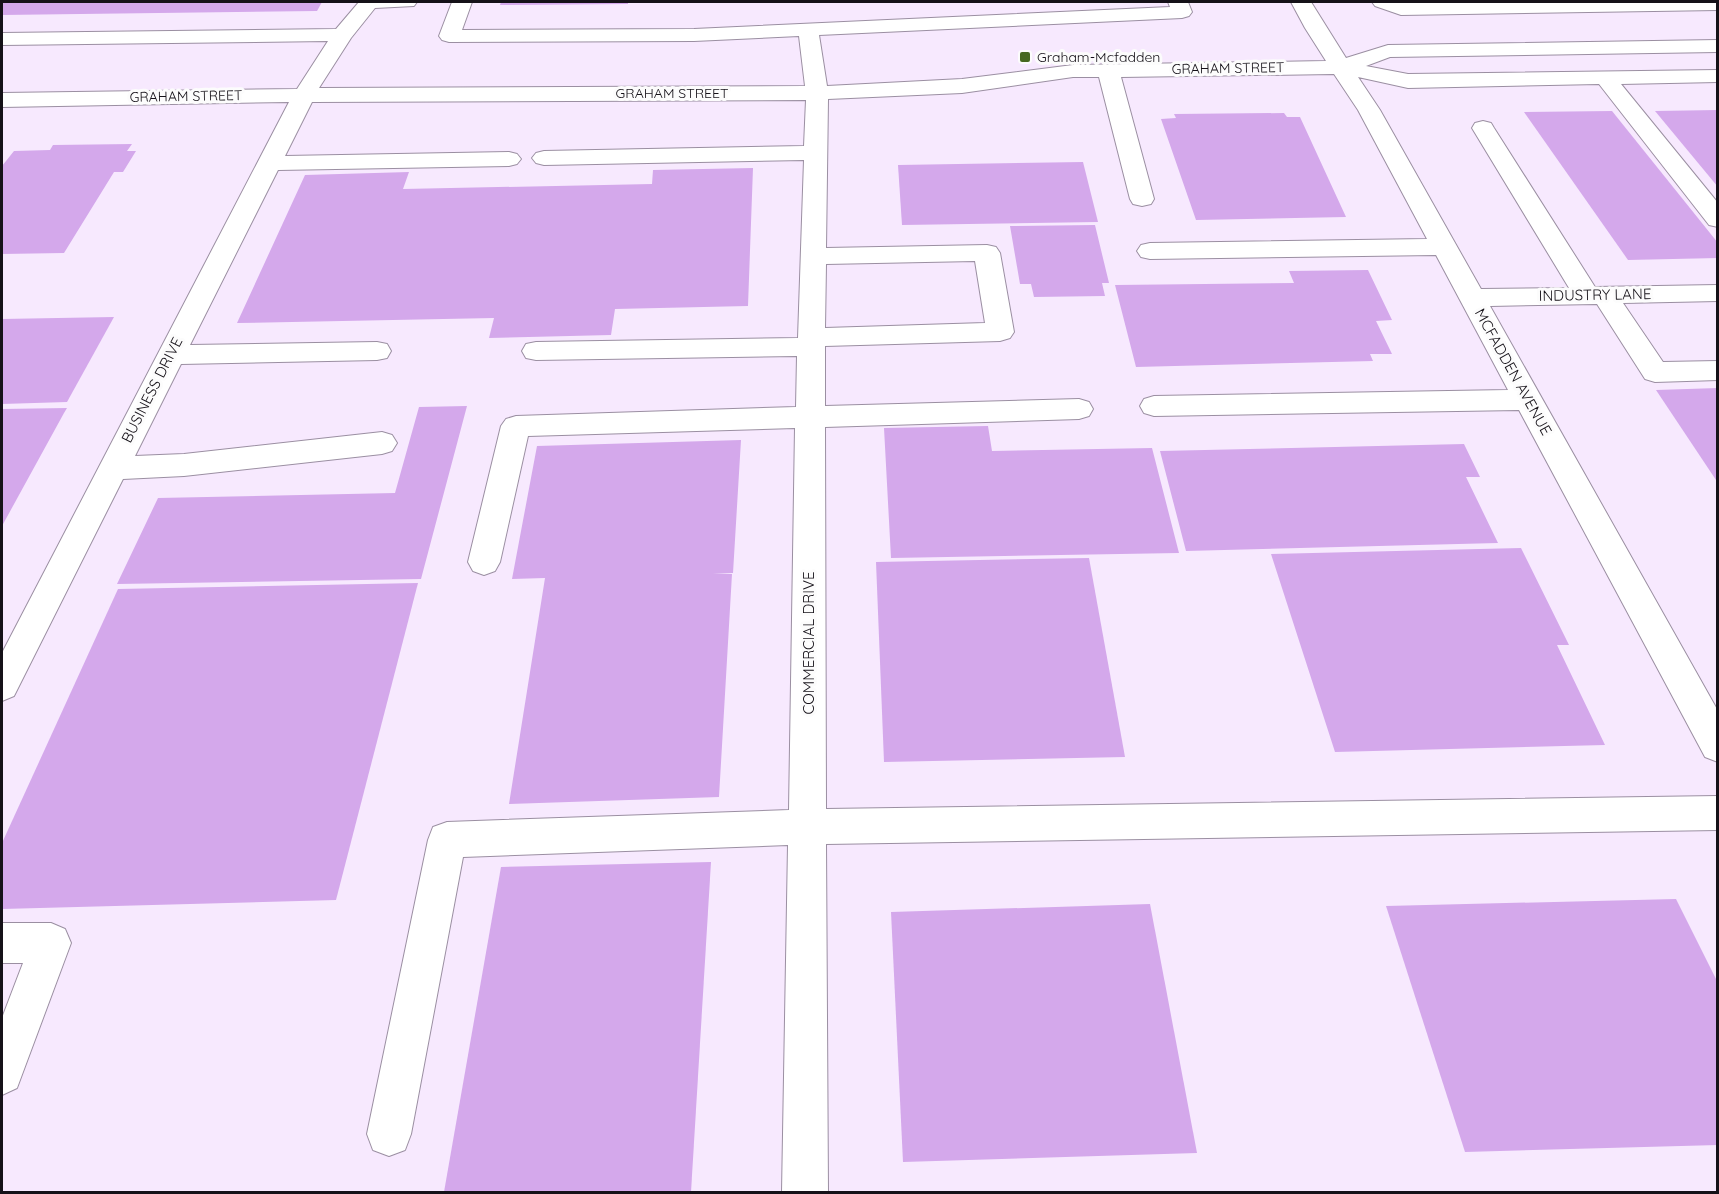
<svg xmlns="http://www.w3.org/2000/svg" width="1719" height="1194" font-family="Quicksand,sans-serif">
<rect width="100%" height="100%" fill="#f7e9fe"/>
<g fill="#d4a8eb">
<polygon points="2,2 322,2 317,11 2,15"/>
<polygon points="501,2 628,2 628,4 500,5"/>
<polygon points="1718,110 1718,187 1655,111"/>
<polygon points="1612,111 1718,243 1718,258 1628,260 1524,112"/>
<polygon points="1284,113 1287,117 1300,117 1346,217 1196,220 1161,119 1176,118 1174,114"/>
<polygon points="132,144 127,151 136,151 123,172 114,172 64,253 2,254 2,166 14,151 50,150 53,145"/>
<polygon points="1083,162 1098,222 902,225 898,165"/>
<polygon points="753,168 748,306 615,309 611,335 489,338 494,318 237,323 305,175 409,172 403,189 652,184 653,170"/>
<polygon points="1095,225 1109,283 1102,283 1105,296 1034,297 1031,284 1020,284 1010,226"/>
<polygon points="1368,270 1392,320 1376,321 1392,354 1370,354 1373,361 1136,367 1115,285 1294,283 1289,271"/>
<polygon points="114,317 67,402 2,404 2,319"/>
<polygon points="1718,388 1718,483 1656,390"/>
<polygon points="467,406 421,579 117,584 158,498 395,493 419,407"/>
<polygon points="67,408 64,413 2,526 2,409"/>
<polygon points="988,426 992,451 1152,448 1179,553 891,558 884,428"/>
<polygon points="741,440 733,573 713,573 732,574 719,797 509,804 545,578 512,579 537,446"/>
<polygon points="1464,444 1480,477 1466,477 1498,543 1186,551 1160,451"/>
<polygon points="1521,548 1569,645 1557,645 1605,745 1335,752 1271,554"/>
<polygon points="1089,558 1125,757 884,762 876,562"/>
<polygon points="418,583 336,900 2,909 2,843 118,589"/>
<polygon points="711,862 691,1192 444,1192 501,867"/>
<polygon points="1676,899 1718,983 1718,1145 1465,1152 1386,906"/>
<polygon points="1150,904 1197,1153 903,1162 891,912"/>
</g>
<g fill="none" stroke-linecap="round" stroke-linejoin="round">
<g stroke="#9b8fa2" stroke-width="2">
<g id="minor">
<path d="M359,2H417L414,6L375,8L351,38L319,88L805,86L799,36L694,41L449,42L442,40L439,36L452,2H472L462,30L694,29L1170,7L1168,2H1188L1192,12L1189,16L1182,18L819,35L827,86L962,79L1073,65L1326,61L1305,28L1291,2H1311L1346,58L1388,45L1718,40V52L1390,57L1366,66L1408,74L1718,70V82L1621,84L1718,203V227L1709,225L1599,84L1408,88L1358,77L1380,110L1481,289L1569,288L1472,128L1475,123L1483,121L1491,123L1494,128L1595,287L1718,285V301L1623,303L1663,362L1718,361V380L1655,382L1645,379L1597,304L1490,306L1718,711V762L1705,757L1519,410L1154,416L1144,413L1140,406L1144,399L1154,396L1508,390L1436,255L1150,259L1141,257L1137,251L1141,245L1150,243L1427,239L1358,110L1334,74L1121,77L1154,199L1151,204L1142,206L1133,204L1130,199L1099,77H1073L962,93L828,99L826,248L987,245L996,247L1000,253L1014,332L1010,338L1000,341L825,346V406L1079,399L1089,402L1093,409L1089,416L1079,419L825,427L826,809L1718,796V830L826,844L828,1192H782L788,845L463,857L411,1134L405,1150L389,1156L373,1150L367,1134L428,840L433,827L447,822L789,810L795,428L528,436L500,562L495,571L484,575L473,571L468,562L501,426L506,419L516,416L796,407L797,356L536,360L526,358L522,351L526,344L536,342L798,338L804,160L544,165L536,163L532,158L536,153L544,151L804,146L806,100L312,102L285,156L509,152L517,154L521,159L517,164L509,166L278,170L190,345L377,342L387,344L391,351L387,358L377,360L181,364L135,456L184,454L382,432L392,435L397,443L392,451L382,454L184,476L123,479L14,696L2,701V653L289,102L2,107V93L297,89L328,41L2,45V33L336,29ZM975,261L985,323L825,328L826,264Z"/>
<polygon points="1372,2 1718,2 1718,10 1401,15 1375,6"/>
<polygon points="2,923 51,923 65,929 71,943 17,1088 2,1095 2,1018 23,963 2,963"/>
</g>
</g>
<use href="#minor" fill="#fff" fill-rule="evenodd"/>
</g>
<rect fill="#476920" stroke="#fcfcfc" stroke-width="2" x="1019" y="51" width="12" height="12" rx="3"/>
<g text-anchor="middle" stroke-width="6" stroke-linejoin="round" paint-order="stroke">
<g font-size="14" fill="#151118" stroke="#fcfcfc" text-anchor="start">
<text x="1037" y="62">Graham-Mcfadden</text>
</g>
<g font-size="14" fill="#151118" stroke="#fcfcfc">
<text transform="translate(1228 68) rotate(-1)" y="5">GRAHAM STREET</text>
<text x="672" y="98">GRAHAM STREET</text>
<text transform="translate(186 96) rotate(-1)" y="5">GRAHAM STREET</text>
</g>
<g font-size="15" fill="#151118" stroke="#fcfcfc">
<text transform="translate(1595 295) rotate(-1)" y="5">INDUSTRY LANE</text>
<text transform="translate(1513 372) rotate(61)" y="5">MCFADDEN AVENUE</text>
<text transform="translate(152 390) rotate(-63)" y="5">BUSINESS DRIVE</text>
<text transform="translate(809 643) rotate(-90)" y="5">COMMERCIAL DRIVE</text>
</g>
</g>
<rect width="1719" height="1194" fill="none" stroke="#151118" stroke-width="6"/>
</svg>
